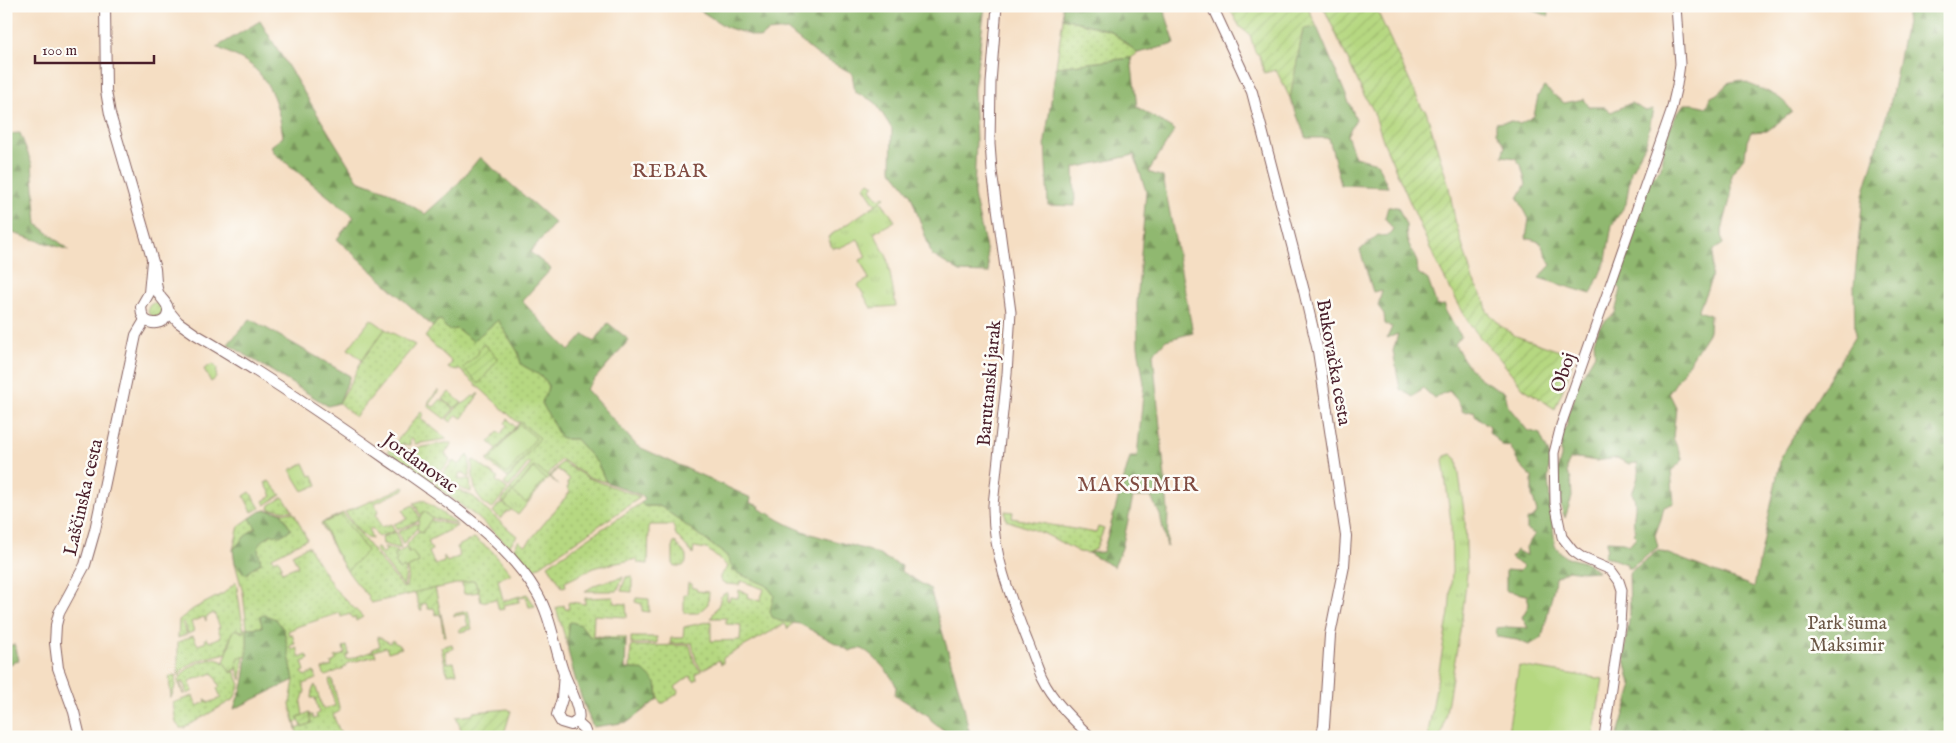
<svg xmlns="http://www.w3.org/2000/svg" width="1956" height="743" font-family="'IM FELL English',serif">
<defs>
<pattern id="grass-dots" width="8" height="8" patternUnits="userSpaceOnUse" patternTransform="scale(1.25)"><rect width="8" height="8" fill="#b6d881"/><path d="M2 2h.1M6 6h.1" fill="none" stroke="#9eb970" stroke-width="1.8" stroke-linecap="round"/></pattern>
<pattern id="forest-firs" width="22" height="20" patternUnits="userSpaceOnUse" patternTransform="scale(1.25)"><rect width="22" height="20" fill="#90b86f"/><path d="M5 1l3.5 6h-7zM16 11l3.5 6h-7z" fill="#78955b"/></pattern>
<pattern id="park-tufts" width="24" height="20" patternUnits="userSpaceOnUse" patternTransform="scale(1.25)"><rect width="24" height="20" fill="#b6d881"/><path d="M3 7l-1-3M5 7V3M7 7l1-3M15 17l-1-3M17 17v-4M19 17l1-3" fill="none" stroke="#9eb970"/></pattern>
<pattern id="garden-furrows" width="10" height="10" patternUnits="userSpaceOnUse" patternTransform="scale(1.25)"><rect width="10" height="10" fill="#b6d881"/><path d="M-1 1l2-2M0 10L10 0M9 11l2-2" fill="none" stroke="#9eb970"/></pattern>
</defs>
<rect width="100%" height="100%" fill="#fdfcf7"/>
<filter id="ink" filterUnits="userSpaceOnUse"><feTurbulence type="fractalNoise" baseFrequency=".02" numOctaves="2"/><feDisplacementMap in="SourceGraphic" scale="10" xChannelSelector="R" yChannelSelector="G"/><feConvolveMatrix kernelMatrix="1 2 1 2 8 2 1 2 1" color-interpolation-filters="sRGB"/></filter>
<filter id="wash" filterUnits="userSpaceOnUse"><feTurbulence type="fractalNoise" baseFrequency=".0096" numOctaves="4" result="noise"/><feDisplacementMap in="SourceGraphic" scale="20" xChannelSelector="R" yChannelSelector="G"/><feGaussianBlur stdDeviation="1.12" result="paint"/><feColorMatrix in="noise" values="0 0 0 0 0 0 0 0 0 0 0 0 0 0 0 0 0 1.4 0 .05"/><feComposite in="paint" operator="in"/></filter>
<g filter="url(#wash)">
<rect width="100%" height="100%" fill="#f5dec3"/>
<g fill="url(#grass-dots)" stroke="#807c56">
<polygon points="1063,18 1111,31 1138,53 1131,58 1056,67"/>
<polygon points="869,182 874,185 871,189 879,199 884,196 885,197 881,201 887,209 828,237 876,205 864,187"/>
<circle cx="155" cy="310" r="7"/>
<polygon points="441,320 450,330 498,320 518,352 520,360 525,367 532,369 547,382 548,388 542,403 566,439 576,439 598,464 606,482 588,477 561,459 547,476 534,466 505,502 500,503 510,490 512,491 510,489 531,464 529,462 509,487 504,484 529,452 520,422 517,422 460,370 450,369 448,368 452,362 425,337 437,321"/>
<polygon points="385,329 415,345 355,417 339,403 351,382 362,360"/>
<polygon points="438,390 439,391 429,404 434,407 441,399 454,409 445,419 428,406 429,401"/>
<polygon points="449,392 462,403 454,408 443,399"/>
<polygon points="477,394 479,394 462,418 457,415 451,422 447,419 458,406 466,402 473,396 475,397"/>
<polygon points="421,412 423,414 421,419 447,439 415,444 413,439 410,439 410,445 394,444"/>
<polygon points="508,419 515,427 497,449 489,442 498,432 501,434 507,425 505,423"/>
<polygon points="445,443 452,443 445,454 450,460 439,474 419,458 415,450 417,448"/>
<polygon points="391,448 410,449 419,462 437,476 430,483 388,452"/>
<polygon points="468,455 469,456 470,477 466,477 465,473 459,473 459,480 470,479 471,492 457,487 442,475 453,461 459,465"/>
<path d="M474,460L498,478L496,481L508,489L492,509C473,500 473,479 472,461Z"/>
<polygon points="562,462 588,478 641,497 531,572 512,551 519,540 524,545 527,544 570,492 567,488 569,485 567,483 570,479 557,469 551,477 559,485 549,477"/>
<polygon points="440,478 454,488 474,497 486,510 517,536 509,546 477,517 434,485"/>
<path d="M404,487L405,489L375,503L378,512L376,514L381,527L391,524L395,531L378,537L372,528L369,530L372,539C360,537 352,522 345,512Z"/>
<polygon points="283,497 293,511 269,509 270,505"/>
<polygon points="424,500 457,524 432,518 424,511 421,516 414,503"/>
<polygon points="641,503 644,506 659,506 663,508 727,556 733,570 766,585 774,595 787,621 794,622 788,629 785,624 723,658 723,663 721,664 719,660 702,670 696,661 692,643 670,644 671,638 683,638 684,627 711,621 711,641 740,640 741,625 726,624 726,618 711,618 719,604 721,596 727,592 727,600 729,601 730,597 738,598 739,590 748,594 747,597 760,601 764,589 741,581 739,585 726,584 720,580 720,576 728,567 707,549 694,547 693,554 676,535 673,525 649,525 648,564 638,563 637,559 596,567 565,582 566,586 562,587 548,565"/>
<polygon points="504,504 512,509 509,512 507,511 501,519 493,512 498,505"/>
<polygon points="413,505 420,518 418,521 397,530 394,524 407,519 403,510"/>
<polygon points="1005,511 1013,512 1012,518 1096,533 1098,527 1104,529 1096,549 1088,553 1079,552 1045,534 1006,520"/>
<polygon points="281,512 294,513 307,539 272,557 274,561 278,559 282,566 280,567 282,572 298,566 292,554 308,546 334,588 363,617 356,621 355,617 352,618 350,614 341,617 340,613 299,626 288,631 289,635 292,634 295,644 290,646 292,650 297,648 300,658 307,655 309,659 302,662 305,671 302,672 304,676 314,672 316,679 303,684 305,691 301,703 303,715 298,717 299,721 295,723 297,729 311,723 309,715 312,715 313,719 317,718 316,714 319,713 315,698 311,698 312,690 315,685 323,709 335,706 329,680 332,679 340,711 333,715 342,737 298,737 290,704 294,680 262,625 262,628 247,628 243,593 235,563 249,571 261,563 258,550 260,542 273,534 291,530"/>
<path d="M343,513L403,588L406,587L408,574L407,568L419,562L412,551L410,553L406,546L418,531L422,533L430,520L457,526L428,541L432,550L429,552L435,565L444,562V556L447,562L460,556L456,547L474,538L492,551L511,574L498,579L503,601L527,594L535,606L529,607L526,597L519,598V602L503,605L504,609L499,610L496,599L481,602L478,587L474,580L371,603L368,599L369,597C346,573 335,553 321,523Z"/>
<polygon points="250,518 256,528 247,534 233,550 239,526"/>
<polygon points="415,524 418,524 418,527 403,545 398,532"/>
<polygon points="396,532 401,549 383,544 382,537"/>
<polygon points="675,542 686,555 686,562 683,566 675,566 673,564 673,544"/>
<polygon points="384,547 398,551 394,555 406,570 404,587 375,549 378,548 382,554 386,551"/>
<polygon points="632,576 632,592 621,591 626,577"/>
<polygon points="623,577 617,591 585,591 597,584"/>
<path d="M236,582L244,632L236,629L231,634L227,653C208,658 190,659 178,676V642L193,636L198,645L206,642L205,639L207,638L209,642L221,637L218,628L220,627L214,613L206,617V621L204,617L191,622L194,631L188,634L184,622L182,623L187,634L178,638L179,620L193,609L224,593Z"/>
<polygon points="688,583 692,584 692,588 696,588 697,591 709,592 708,604 698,613 684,613 684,595 687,594"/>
<polygon points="613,597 615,603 626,604 627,617 594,615 593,636 626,637 626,640 590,637 584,629 569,623 569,639 568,647 556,608 564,605 565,609 569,609 568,603 570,602 585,604 585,598"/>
<polygon points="636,598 649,599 649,612 642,611 642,604 635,602"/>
<polygon points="468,611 472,629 460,632 459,629 468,626 465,614 454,616 454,614"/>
<polygon points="377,636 390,643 392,640 402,648 388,652 386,647 374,651 376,656 348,663 344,668 326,676 324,674 322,669 332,666 331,663 336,660 335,657 345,654 343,647 347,646 349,654 346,656 347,660 373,651 372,649 380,646"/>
<polygon points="631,637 657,637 657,643 631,644"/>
<polygon points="452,644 453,649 445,651 447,663 454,662 457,673 447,674 441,647"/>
<path d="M690,645L694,662L701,671L696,673L697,679L694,681L690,676L675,687L678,691L677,694L664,703H661C656,697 659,689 655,683C650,674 640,669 630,669L631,646Z"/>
<path d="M240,656H244L241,680C238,672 234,664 240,656Z"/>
<path d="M216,659L224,662L230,672H235L240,685L234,699L184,728H180L176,723L173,703L193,696L197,706L206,702L205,699H206L208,703L221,698L217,688L220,687L213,673L189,681L193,691L187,694L183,682L180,683L185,694L184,695L178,681C185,667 200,660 216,659Z"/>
<polygon points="176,675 175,687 171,698 169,678 170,676"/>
</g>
<g fill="url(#forest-firs)" stroke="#6d6c4d">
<polygon points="693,6 863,6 873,11 878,6 985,6 974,90 976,141 974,195 987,253 989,273 960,272 932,255 910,193 891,169 892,129 875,102 855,92 852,73 819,56 787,30 767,32 760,38 726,27"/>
<polygon points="1062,6 1163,6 1175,44 1138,53 1111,31 1063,18"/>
<polygon points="1521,6 1548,6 1549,16"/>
<polygon points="1909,6 1950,6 1950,737 1617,737 1632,688 1624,655 1630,613 1629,573 1658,550 1754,587 1781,457 1855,336 1854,286 1863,195 1891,100"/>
<path d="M260,21L358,180L388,191L425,214L456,186L480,157L555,223L530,252L551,269L522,301L569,351L584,334L594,342L608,323L629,340L586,389L637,446L751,498L750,503L760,506L759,508L766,513L767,512C800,535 832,539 870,551C881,555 891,562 902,566L901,571L930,589L964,707L968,728L973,737H952L931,720L929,716L895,695C895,693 896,690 896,687C895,678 871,652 862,649C857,648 854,649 850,651L800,624L779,621L772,617L770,611L774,595L766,585L737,573L733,570L727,556L663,508L659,506H644L641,503L645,499L643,496L606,482L598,464L576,439H566L560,437L542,403C543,397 547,393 548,387C550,378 527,369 521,364L518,352L498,320L473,341L457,329L450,330L445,327L441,320L437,321L433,327L337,239L354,217L274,153L271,146L283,137C280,113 273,86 255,69C246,59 229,54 217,47Z"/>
<polygon points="1317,27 1356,119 1347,135 1355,157 1377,163 1388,187 1341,185 1329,138 1306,138 1290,98 1303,29"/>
<polygon points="1131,58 1137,107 1175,130 1148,172 1163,177 1193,333 1166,340 1153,354 1168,510 1167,547 1160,515 1151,497 1133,497 1122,548 1114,567 1088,553 1103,552 1130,457 1137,457 1144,384 1138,346 1137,304 1146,191 1134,155 1074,168 1075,206 1048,205 1045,141 1056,67"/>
<path d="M1740,80C1758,89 1782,93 1792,112L1767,131L1751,132L1747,141L1745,156L1731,174V196L1722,230L1723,244L1714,250L1711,280L1698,311L1710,315L1709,332L1669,393L1676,407L1673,438L1683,460L1671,471L1674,503L1664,507L1661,519L1655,535L1658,547L1631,568H1627V564L1604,556L1607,549V541L1623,542L1629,545L1636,537L1634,533L1636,531C1629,520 1640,505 1632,493C1637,482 1640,474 1637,463L1629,464L1617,458L1596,461L1578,458L1570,460L1567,466V473L1571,479L1572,497L1565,518L1561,507L1558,468L1561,457V436L1567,425V415L1575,397L1574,389L1595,354L1594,341L1599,327L1615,313L1621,289L1613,281L1647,182L1661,168C1663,141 1668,126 1684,104H1695L1707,107L1711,97L1721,92L1727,83Z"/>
<polygon points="1544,87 1564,103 1584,99 1589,107 1605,107 1611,112 1631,103 1646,111 1653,109 1646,143 1631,171 1626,204 1612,225 1606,260 1591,294 1539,278 1551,265 1540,242 1526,238 1529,219 1518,198 1526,184 1521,165 1515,158 1502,156 1505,146 1496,133 1496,123 1512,121 1520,124 1534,116 1538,96"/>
<polygon points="20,133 32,164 37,224 69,250 6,231 6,134"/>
<path d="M1388,207H1398L1406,225L1407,240L1417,262L1418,273L1428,280L1437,306L1445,305V312L1461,336L1455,344C1468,370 1478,380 1505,392L1508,406L1527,430L1540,434L1550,457L1548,480L1555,546L1565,557L1588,563L1598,571L1583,572L1568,570L1555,578L1554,587L1542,638L1529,645L1517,640L1497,637L1496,628L1506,627L1528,628L1522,617L1529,605L1527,595L1506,591V570L1519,571L1524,567L1511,558L1516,550L1527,556L1526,547L1535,534L1527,530V520L1534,517L1537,512L1532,495V477C1521,470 1516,457 1510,446L1502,445L1489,432L1490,426L1476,417L1474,411L1463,412L1458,401L1449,391L1434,398L1423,388L1413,397L1400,389L1393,351L1398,334L1387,338L1392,327L1385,324L1384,314L1378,306L1382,290L1373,292L1360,250L1378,235L1387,237L1393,229L1385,218Z"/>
<polygon points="250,319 350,376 339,403 328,406 228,344"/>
<polygon points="266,510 281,512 291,530 280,536 272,534 260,542 258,550 261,563 252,568 246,575 235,563 233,550 247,534 256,528 250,518 259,512"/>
<path d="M265,615L276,619L284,630L294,680L234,709C236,700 241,693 243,684C247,665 247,647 247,628L262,627L260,616Z"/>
<path d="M571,622L581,625L590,637L626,640L625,669H638L644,671L656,683L658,699L628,722L593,727C583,703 573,676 568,650C567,643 569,631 569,623Z"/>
<polygon points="6,645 15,645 19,660 6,666"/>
</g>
<g fill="url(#park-tufts)" stroke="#807c56">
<polygon points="881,201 895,221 874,233 887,257 896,306 871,308 858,285 869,279 860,260 866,257 858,239 839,248 838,247 832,248 828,237"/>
<polygon points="213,364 217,368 216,378 211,382 204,369"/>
<polygon points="520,422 540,438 508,478 487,461"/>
<polygon points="1451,454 1457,459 1465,519 1467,573 1462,619 1443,730 1440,737 1430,737 1428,733 1449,613 1452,571 1451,522 1443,460 1445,456"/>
<polygon points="304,463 310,476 313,475 317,485 303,491 290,470"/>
<polygon points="534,466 549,477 518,515 504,504 505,502"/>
<polygon points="424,511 432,518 422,533 417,529 419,519"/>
<polygon points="341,515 367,551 347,571 334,549 323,523"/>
<polygon points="406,548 409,553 412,551 419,562 405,569 404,567 399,570 395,561 397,560 394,555"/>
<polygon points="247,628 247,657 239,657 236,670 230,672 224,662 229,647 232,632 236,629 243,633 244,629"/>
</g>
<g fill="url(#garden-furrows)" stroke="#807c56">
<polygon points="1228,6 1307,6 1317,27 1303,29 1290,98 1276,70 1264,73 1260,56 1255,52 1250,35 1240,27"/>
<polygon points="1323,6 1375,6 1422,108 1426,111 1449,187 1455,220 1473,280 1485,301 1487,311 1502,327 1516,336 1574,356 1567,379 1555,409 1523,388 1500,359 1482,340 1467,320 1437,264 1384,143 1373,110 1364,95"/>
<polygon points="484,344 498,359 479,384 463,368 478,354 479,350"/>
<polygon points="269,481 281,495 265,505 263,501 272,496 265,483"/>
<polygon points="250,492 260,508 252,512 244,496"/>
<polygon points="474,580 479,592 464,594 462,583"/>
<polygon points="435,588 446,636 444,636 440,614 436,615 434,608 428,609 426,603 421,605 422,610 420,610 415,592"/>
<polygon points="508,709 511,711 503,737 464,737 456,717 472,715 473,712"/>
<polygon points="309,713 311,723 302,727 298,717"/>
</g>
<g fill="#b6d881" stroke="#807c56">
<polygon points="371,319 385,329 362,360 348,349"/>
<polygon points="519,424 536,438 507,474 490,460"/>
<polygon points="533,468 545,479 526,503 513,492"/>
<polygon points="1519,666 1603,679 1593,737 1507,737"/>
</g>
</g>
<g filter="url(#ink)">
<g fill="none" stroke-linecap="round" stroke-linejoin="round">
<g stroke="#866260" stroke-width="11">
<g id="tertiary">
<path d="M997,6L991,83L990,144L992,171L1011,312L1007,374L993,505C992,552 1011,599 1028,642C1033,654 1037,667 1042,678C1053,701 1073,720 1091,737"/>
<polyline points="1604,737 1620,625 1622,590 1619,581 1611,570 1583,558 1573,551 1562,537 1555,503 1554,453 1561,425 1671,111 1677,85 1680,64 1676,6"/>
</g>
</g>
<g stroke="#866260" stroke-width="12">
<g id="secondary">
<path d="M105,6L106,91L110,114L155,269C156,277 155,289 160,296C163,301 168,303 168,310C169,323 154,326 145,320L142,314L141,307L149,293L152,261"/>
<polyline points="1212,6 1252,92 1304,291 1318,351 1346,536 1344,566 1330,635 1324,726 1321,737"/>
<path d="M168,310L178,322L195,334C261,372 324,415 385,458C437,494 504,537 537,593C551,617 554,645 563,671C567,683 582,709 578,720L571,725L561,722L557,715L562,699L564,673"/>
<polyline points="576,722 584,729 587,737"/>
<polyline points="80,737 74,712 58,668 55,643 56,625 59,613 85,565 95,530 136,335 145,320"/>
</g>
</g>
<use href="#tertiary" stroke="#fff" stroke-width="9"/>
<use href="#secondary" stroke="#fff" stroke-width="10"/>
</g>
</g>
<g text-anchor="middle" stroke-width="5" stroke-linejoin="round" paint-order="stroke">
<g font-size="19" fill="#4a1f2b" stroke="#fdfcf7">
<text transform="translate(1335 362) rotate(80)" y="7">Bukovačka cesta</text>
<text transform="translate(1562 372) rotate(-71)" y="7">Oboj</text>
<text transform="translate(988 383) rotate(-85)" y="7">Barutanski jarak</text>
<text transform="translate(421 462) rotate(36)" y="7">Jordanovac</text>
<text transform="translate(82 497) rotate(-77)" y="7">Laščinska cesta</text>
</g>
<g font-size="19" fill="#6a5645" stroke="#fdfcf7">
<text x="1847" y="629">Park šuma<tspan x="1847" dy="22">Maksimir</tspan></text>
</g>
<g font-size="20" letter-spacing="1" fill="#804b41" stroke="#fdfcf7">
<text x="670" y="177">REBAR</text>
</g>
<g font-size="21" letter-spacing="1" fill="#804b41" stroke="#fdfcf7">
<text x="1138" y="491">MAKSIMIR</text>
</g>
</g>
<rect width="1956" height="743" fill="none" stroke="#fdfcf7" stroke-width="25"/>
<path d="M35 55v8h119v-8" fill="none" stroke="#4a1f2b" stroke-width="2.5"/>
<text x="42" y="55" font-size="15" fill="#4a1f2b" stroke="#fdfcf7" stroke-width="4" paint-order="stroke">100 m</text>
</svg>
